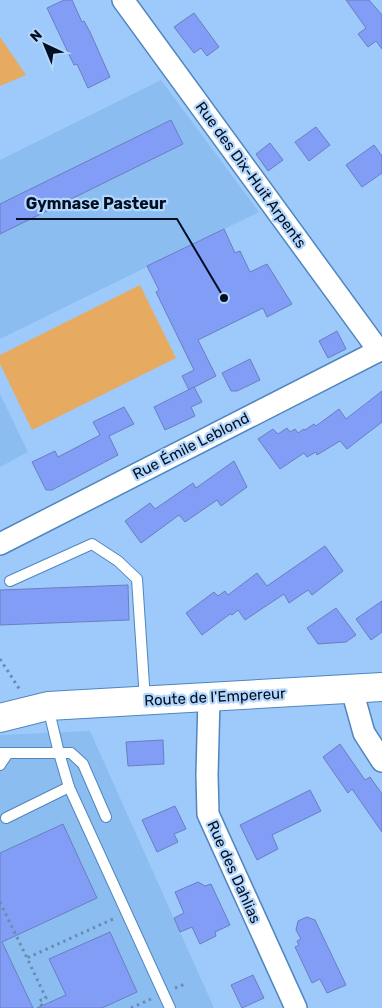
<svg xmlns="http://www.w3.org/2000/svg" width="382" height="1008" font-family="Rubik,sans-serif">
<rect width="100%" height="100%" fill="#9dcafa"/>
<g fill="#8cbdf1">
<polygon points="161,80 259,212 0,339 0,160"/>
<polygon points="0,394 28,452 0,467"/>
<polygon points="90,731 214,1008 0,1008 0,735"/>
</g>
<g fill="#e7aa61">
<polygon points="0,37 26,75 0,86"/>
<polygon points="140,285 176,358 32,430 0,364 0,355"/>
</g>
<g fill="#829df5" stroke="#6a7ec0">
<polygon points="64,0 72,0 82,22 84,21 90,32 110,77 88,88 77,64 74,65 47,8"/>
<polygon points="346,0 369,0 382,15 382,49 376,41 368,47 358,34 366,28"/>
<polygon points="194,13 219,47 207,56 201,48 194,53 174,27"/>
<polygon points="171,120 183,144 0,234 0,204"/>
<polygon points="316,127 330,145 309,161 295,142"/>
<polygon points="270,143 283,160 268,171 256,154"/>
<polygon points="374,145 382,156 382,173 362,187 346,165"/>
<polygon points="224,229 235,253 240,251 250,272 267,264 292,304 267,317 263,308 198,340 216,376 189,390 182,376 194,370 156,292 159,290 147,266"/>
<polygon points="337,331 346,349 328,358 319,341"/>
<polygon points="250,359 260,380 237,391 231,391 222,373"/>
<polygon points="194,387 202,402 191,407 195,416 165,430 154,407"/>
<polygon points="382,391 382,422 347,449 340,441 317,455 316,452 307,457 304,453 280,469 258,439 273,429 278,434 287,428 290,432 295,429 298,433 304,429 305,430 314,424 316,426 339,409 346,419"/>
<polygon points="124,407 134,424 109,436 118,455 52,490 46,490 32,462 55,451 58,457 100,435 93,422"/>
<polygon points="234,461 247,487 221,506 217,500 185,522 179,515 141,543 125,521 150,503 155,509 193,483 196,488"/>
<polygon points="325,546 343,571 312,595 308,590 289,603 284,594 245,620 238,610 232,615 230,614 202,635 186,613 214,592 218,596 225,591 228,595 257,573 267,586"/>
<polygon points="128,585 129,620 0,625 0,590"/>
<polygon points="382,601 382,632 371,640 356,619"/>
<polygon points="336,608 356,635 346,642 318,644 307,628"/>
<polygon points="163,740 164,764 128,766 126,742"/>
<polygon points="340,744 365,780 370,777 382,794 382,832 352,789 348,793 323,757"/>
<polygon points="310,790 321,811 272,835 278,849 257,860 240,825"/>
<polygon points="175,806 186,829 174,834 178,842 157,852 142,820"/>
<polygon points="63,824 97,898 2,942 33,1008 0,1008 0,853"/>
<polygon points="198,882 205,886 211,884 230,925 215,932 216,936 200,944 192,927 180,932 174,918 184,913 175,892"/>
<polygon points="307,917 315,920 346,985 327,993 320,979 312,983 295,947 299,945 297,941 301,939 296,930 298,921"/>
<polygon points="110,932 137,992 102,1008 37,1008 66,995 49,959"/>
<polygon points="253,975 264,998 242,1008 231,985"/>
</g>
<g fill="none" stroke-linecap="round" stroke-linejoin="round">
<g stroke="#4f86be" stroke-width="12">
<g id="lane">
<polyline points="10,581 92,544 118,561 137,579 145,700"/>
<polyline points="48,707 59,753 71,753 83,764 106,817"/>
<polyline points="0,753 59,753 69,787 170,1008"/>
<polyline points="0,765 8,753"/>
<polyline points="6,818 69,787"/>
</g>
</g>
<g stroke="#4f86be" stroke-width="24">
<g id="street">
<polyline points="123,0 379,351"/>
<polyline points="0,544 382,349"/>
<polyline points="352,690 364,733 382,761"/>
<polyline points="209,698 207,775 208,814 296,1008"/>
</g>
</g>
<g stroke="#4f86be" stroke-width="30">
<polyline id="secondary" points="0,718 48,706 382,687"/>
</g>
<g stroke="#688bb2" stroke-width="3" stroke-dasharray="2.5 4" stroke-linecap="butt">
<polyline points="0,659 20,690"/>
<polyline points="0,902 27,958"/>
<polyline points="175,988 187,983"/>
<polyline points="42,1006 39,1001 46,998 27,958 113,919"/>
<polyline points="131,1008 151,999"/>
</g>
<use href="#lane" stroke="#fff" stroke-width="10"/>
<use href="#street" stroke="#fff" stroke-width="21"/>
<use href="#secondary" stroke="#fff" stroke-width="28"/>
</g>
<g text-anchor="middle" stroke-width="4.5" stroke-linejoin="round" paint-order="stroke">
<g font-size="15" fill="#000f24" stroke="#b4d7fb">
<text transform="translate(251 175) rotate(54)" y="5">Rue des Dix-Huit Arpents</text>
<text transform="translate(191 446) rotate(-27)" y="5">Rue Émile Leblond</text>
<text transform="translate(215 697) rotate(-3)" y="5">Route de l'Empereur</text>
<text transform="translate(234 872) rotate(66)" y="5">Rue des Dahlias</text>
</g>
</g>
<path fill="none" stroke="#000f24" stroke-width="2" d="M224 298L177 219H16"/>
<circle fill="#000f24" stroke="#b4d7fb" stroke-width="2" cx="224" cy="298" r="5"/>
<g font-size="16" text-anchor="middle" font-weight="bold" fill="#000f24" stroke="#b4d7fb" stroke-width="4.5" stroke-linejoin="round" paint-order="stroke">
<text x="96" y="209">Gymnase Pasteur</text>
</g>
<g transform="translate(45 45) rotate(316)" stroke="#b4d7fb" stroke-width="4" paint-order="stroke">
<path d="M0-4L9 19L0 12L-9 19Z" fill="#000f24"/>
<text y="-8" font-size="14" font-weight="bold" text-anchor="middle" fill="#000f24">N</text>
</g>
</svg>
